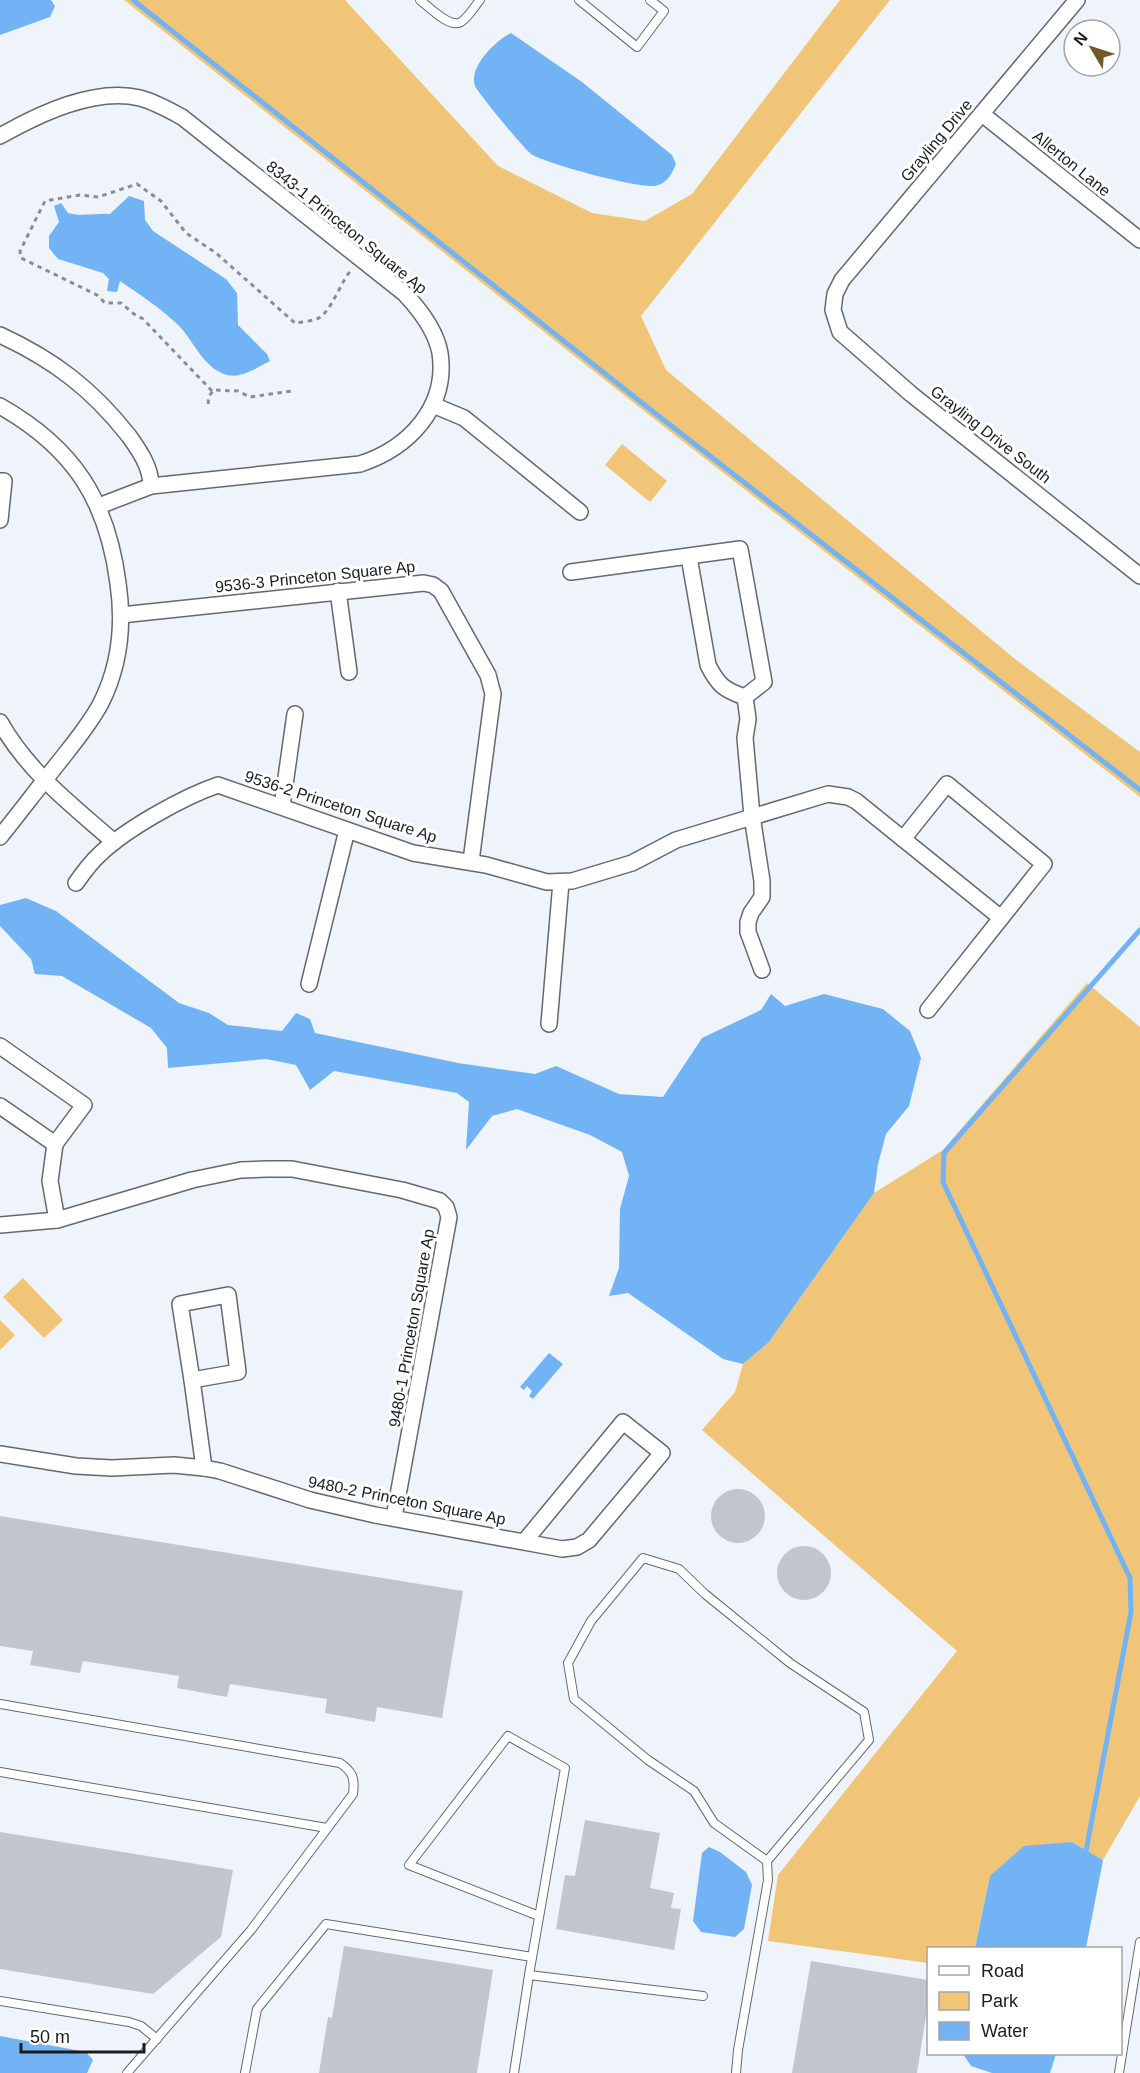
<svg xmlns="http://www.w3.org/2000/svg" width="1140" height="2073" font-family="Helvetica,sans-serif">
<rect width="100%" height="100%" fill="#eef4fa"/>
<g fill="#f1c577">
<polygon points="124,0 345,0 498,166 592,213 645,221 692,194 840,0 890,0 641,316 666,370 1015,659 1140,752 1140,797 653,418"/>
<polygon points="622,444 667,481 650,502 605,465"/>
<polygon points="1087,983 1140,1027 1140,1796 1103,1860 1072,1842 990,1876 975,1948 928,1948 928,1963 768,1941 778,1875 957,1651 702,1430 735,1392 743,1364 769,1342 874,1193 943,1150"/>
<polygon points="23,1278 63,1320 44,1338 3,1297"/>
<polygon points="0,1320 15,1335 0,1350"/>
</g>
<g fill="#72b3f6">
<polygon points="0,0 51,0 55,6 50,17 0,35"/>
<path d="M511,33L582,82L672,155L676,164C672,173 667,184 655,186C636,188 547,164 531,154C524,149 478,93 475,86C468,67 496,40 511,33Z"/>
<path d="M129,196L144,201L145,220L153,231L226,279L237,293L238,325L267,354L270,361C258,367 240,379 227,375C202,368 193,338 176,323C159,307 139,294 120,281L117,292L107,291L109,279L103,273L58,259L49,248V236L59,222L54,206L61,203L68,213C82,217 96,213 110,214Z"/>
<polygon points="26,898 56,911 179,1003 209,1013 228,1025 282,1031 296,1013 310,1019 315,1033 458,1063 535,1074 556,1066 619,1094 663,1097 702,1038 761,1010 771,994 785,1006 824,994 883,1009 910,1031 921,1058 909,1106 886,1134 878,1164 874,1193 769,1342 743,1364 723,1359 628,1293 609,1296 619,1268 620,1209 629,1176 622,1152 590,1135 517,1109 492,1116 466,1150 469,1102 457,1093 334,1071 310,1090 296,1065 266,1059 168,1068 167,1048 151,1028 62,976 35,974 31,959 0,926 0,905"/>
<polygon points="549,1353 563,1364 533,1399 529,1396 532,1391 527,1386 524,1390 520,1387"/>
<polygon points="1072,1842 1103,1860 1086,1948 975,1948 990,1876 1024,1846"/>
<polygon points="709,1847 720,1852 746,1872 752,1885 744,1929 735,1937 701,1932 693,1921 702,1853"/>
<polygon points="0,2036 86,2052 93,2060 87,2073 0,2073"/>
<polygon points="963,2054 1056,2054 1050,2073 992,2073 971,2066"/>
</g>
<g fill="none" stroke-linecap="round" stroke-linejoin="round">
<g stroke="#72b3f6" stroke-width="5">
<polyline points="133,0 656,414 1140,790"/>
<polyline points="1086,1851 1131,1612 1130,1578 943,1182 944,1153 1140,930"/>
</g>
</g>
<g fill="#c0c6cc">
<circle cx="738" cy="1516" r="27"/>
<polygon points="0,1516 463,1591 442,1718 377,1707 375,1722 325,1713 327,1699 230,1684 227,1697 177,1688 179,1676 83,1661 80,1673 30,1665 33,1651 0,1646"/>
<circle cx="804" cy="1573" r="27"/>
<polygon points="585,1820 660,1833 650,1888 674,1893 671,1908 681,1909 674,1950 556,1929 565,1875 575,1876"/>
<polygon points="0,1832 233,1870 221,1937 153,1994 0,1969"/>
<polygon points="344,1946 493,1970 477,2073 319,2073 328,2017 332,2018"/>
<polygon points="811,1961 928,1980 928,2003 917,2073 792,2073"/>
</g>
<g fill="none" stroke-linecap="round" stroke-linejoin="round">
<g stroke="#64696e" stroke-width="10">
<g id="service">
<path d="M420,0C429,7 450,29 461,22C468,18 474,7 480,0"/>
<polyline points="579,0 637,47 664,11 650,0"/>
<path d="M0,1704L340,1763C353,1772 355,1778 353,1794L251,1930L127,2073"/>
<polyline points="0,1772 327,1828"/>
<polyline points="529,1975 565,1768 508,1736 409,1865 539,1916"/>
<polyline points="0,2001 129,2022 141,2026 157,2039"/>
<polyline points="245,2073 257,2009 326,1924 532,1957"/>
<polyline points="514,2073 529,1975 703,1996"/>
<polyline points="736,2073 738,2050 768,1880 767,1861 869,1740 864,1712 790,1663 705,1594 679,1569 643,1558 591,1621 568,1663 574,1699 648,1760 694,1791 714,1823 767,1861"/>
<polyline points="1119,2073 1140,1942"/>
</g>
</g>
<g stroke="#64696e" stroke-width="18">
<g id="minor">
<polyline points="1077,0 842,280 835,294 833,310 840,332 911,394 1140,576"/>
<polyline points="982,114 1140,240"/>
<path d="M0,136C39,114 95,87 140,98C155,102 169,110 182,117L405,294C420,310 436,331 440,353C448,407 409,448 360,464L151,486L99,506"/>
<path d="M0,335C54,360 92,389 129,436C139,450 151,467 151,486"/>
<polyline points="433,405 464,418 580,512"/>
<path d="M0,406C74,448 107,500 118,583C124,624 120,665 101,703C90,724 74,743 59,762C39,787 20,812 0,837"/>
<polyline points="0,481 4,481 0,520"/>
<path d="M689,557L708,665C718,685 724,690 745,697"/>
<polyline points="571,572 740,549 764,682 745,697"/>
<polyline points="338,591 349,672"/>
<polyline points="121,615 424,583 433,585 441,591 488,675 493,694 471,861"/>
<polyline points="745,697 748,719 745,738 752,816 762,881 762,897 751,913 748,922 748,932 762,970"/>
<path d="M0,722C28,772 72,805 114,842"/>
<polyline points="282,806 295,714"/>
<polyline points="903,839 947,784 1044,864 928,1010"/>
<path d="M76,883C83,873 91,862 100,854C126,829 183,797 218,785L413,853L486,865L547,882L572,881L632,863L676,840L828,794L848,797L856,801L1001,918"/>
<polyline points="309,984 347,830"/>
<polyline points="549,1024 561,882"/>
<polyline points="0,1046 84,1105 55,1144 0,1106"/>
<polyline points="55,1144 50,1181 57,1220"/>
<polyline points="0,1225 57,1220 192,1180 241,1170 267,1169 292,1169 402,1190 440,1201 446,1207 449,1217 394,1517"/>
<polygon points="228,1295 238,1372 192,1380 180,1304"/>
<polyline points="192,1380 204,1468"/>
<polyline points="0,1454 76,1466 112,1468 174,1465 204,1468 220,1471 310,1500 375,1515 562,1549 577,1547 589,1540 662,1453 623,1422 524,1542"/>
</g>
</g>
<g stroke="#8a8e92" stroke-width="3" stroke-dasharray="4.5 4.5" stroke-linecap="butt">
<path d="M212,391L143,319L134,314L121,303H105L97,295L21,258L20,251L45,201L80,195L98,197L137,184L161,201L186,233L216,253L295,323C302,322 312,321 319,318C332,310 341,281 352,269"/>
<polyline points="208,404 209,396 214,390 238,391 250,397 292,391"/>
</g>
<use href="#service" stroke="#fff" stroke-width="8"/>
<use href="#minor" stroke="#fff" stroke-width="15"/>
</g>
<g text-anchor="middle" stroke-width="6" stroke-linejoin="round" paint-order="stroke">
<g font-size="16" fill="#1a1c1e" stroke="#fff">
<text transform="translate(936 140) rotate(-50)" y="6">Grayling Drive</text>
<text transform="translate(1072 163) rotate(39)" y="6">Allerton Lane</text>
<text transform="translate(347 227) rotate(39)" y="6">8343-1 Princeton Square Ap</text>
<text transform="translate(991 434) rotate(38)" y="6">Grayling Drive South</text>
<text transform="translate(315 576) rotate(-6)" y="6">9536-3 Princeton Square Ap</text>
<text transform="translate(341 806) rotate(18)" y="6">9536-2 Princeton Square Ap</text>
<text transform="translate(411 1328) rotate(-80)" y="6">9480-1 Princeton Square Ap</text>
<text transform="translate(407 1500) rotate(11)" y="6">9480-2 Princeton Square Ap</text>
</g>
</g>
<rect x="927" y="1947" width="195" height="108" fill="#ffffff" stroke="#a3a4a5" stroke-width="1.5"/>
<rect x="939" y="1966" width="30" height="9" fill="#ffffff" stroke="#a3a4a5" stroke-width="1.5"/>
<text x="981" y="1977" font-size="18" fill="#1a1c1e">Road</text>
<rect x="939" y="1992" width="30" height="18" fill="#f1c577" stroke="#a3a4a5" stroke-width="1.5"/>
<text x="981" y="2007" font-size="18" fill="#1a1c1e">Park</text>
<rect x="939" y="2022" width="30" height="18" fill="#72b3f6" stroke="#a3a4a5" stroke-width="1.5"/>
<text x="981" y="2037" font-size="18" fill="#1a1c1e">Water</text>
<g transform="translate(1092 48) rotate(309)"><circle r="28" fill="#ffffff" stroke="#a3a4a5" stroke-width="1.5"/>
<path d="M0-4.5L10 22L0 15L-10 22Z" fill="#715829"/>
<text y="-9" font-size="16" font-weight="bold" text-anchor="middle" fill="#1a1c1e">N</text>
</g>
<path d="M21 2043v9h123v-9" fill="none" stroke="#1a1c1e" stroke-width="3"/>
<text x="30" y="2043" font-size="18" fill="#1a1c1e" stroke="#ffffff" stroke-width="4.5" paint-order="stroke">50 m</text>
</svg>
